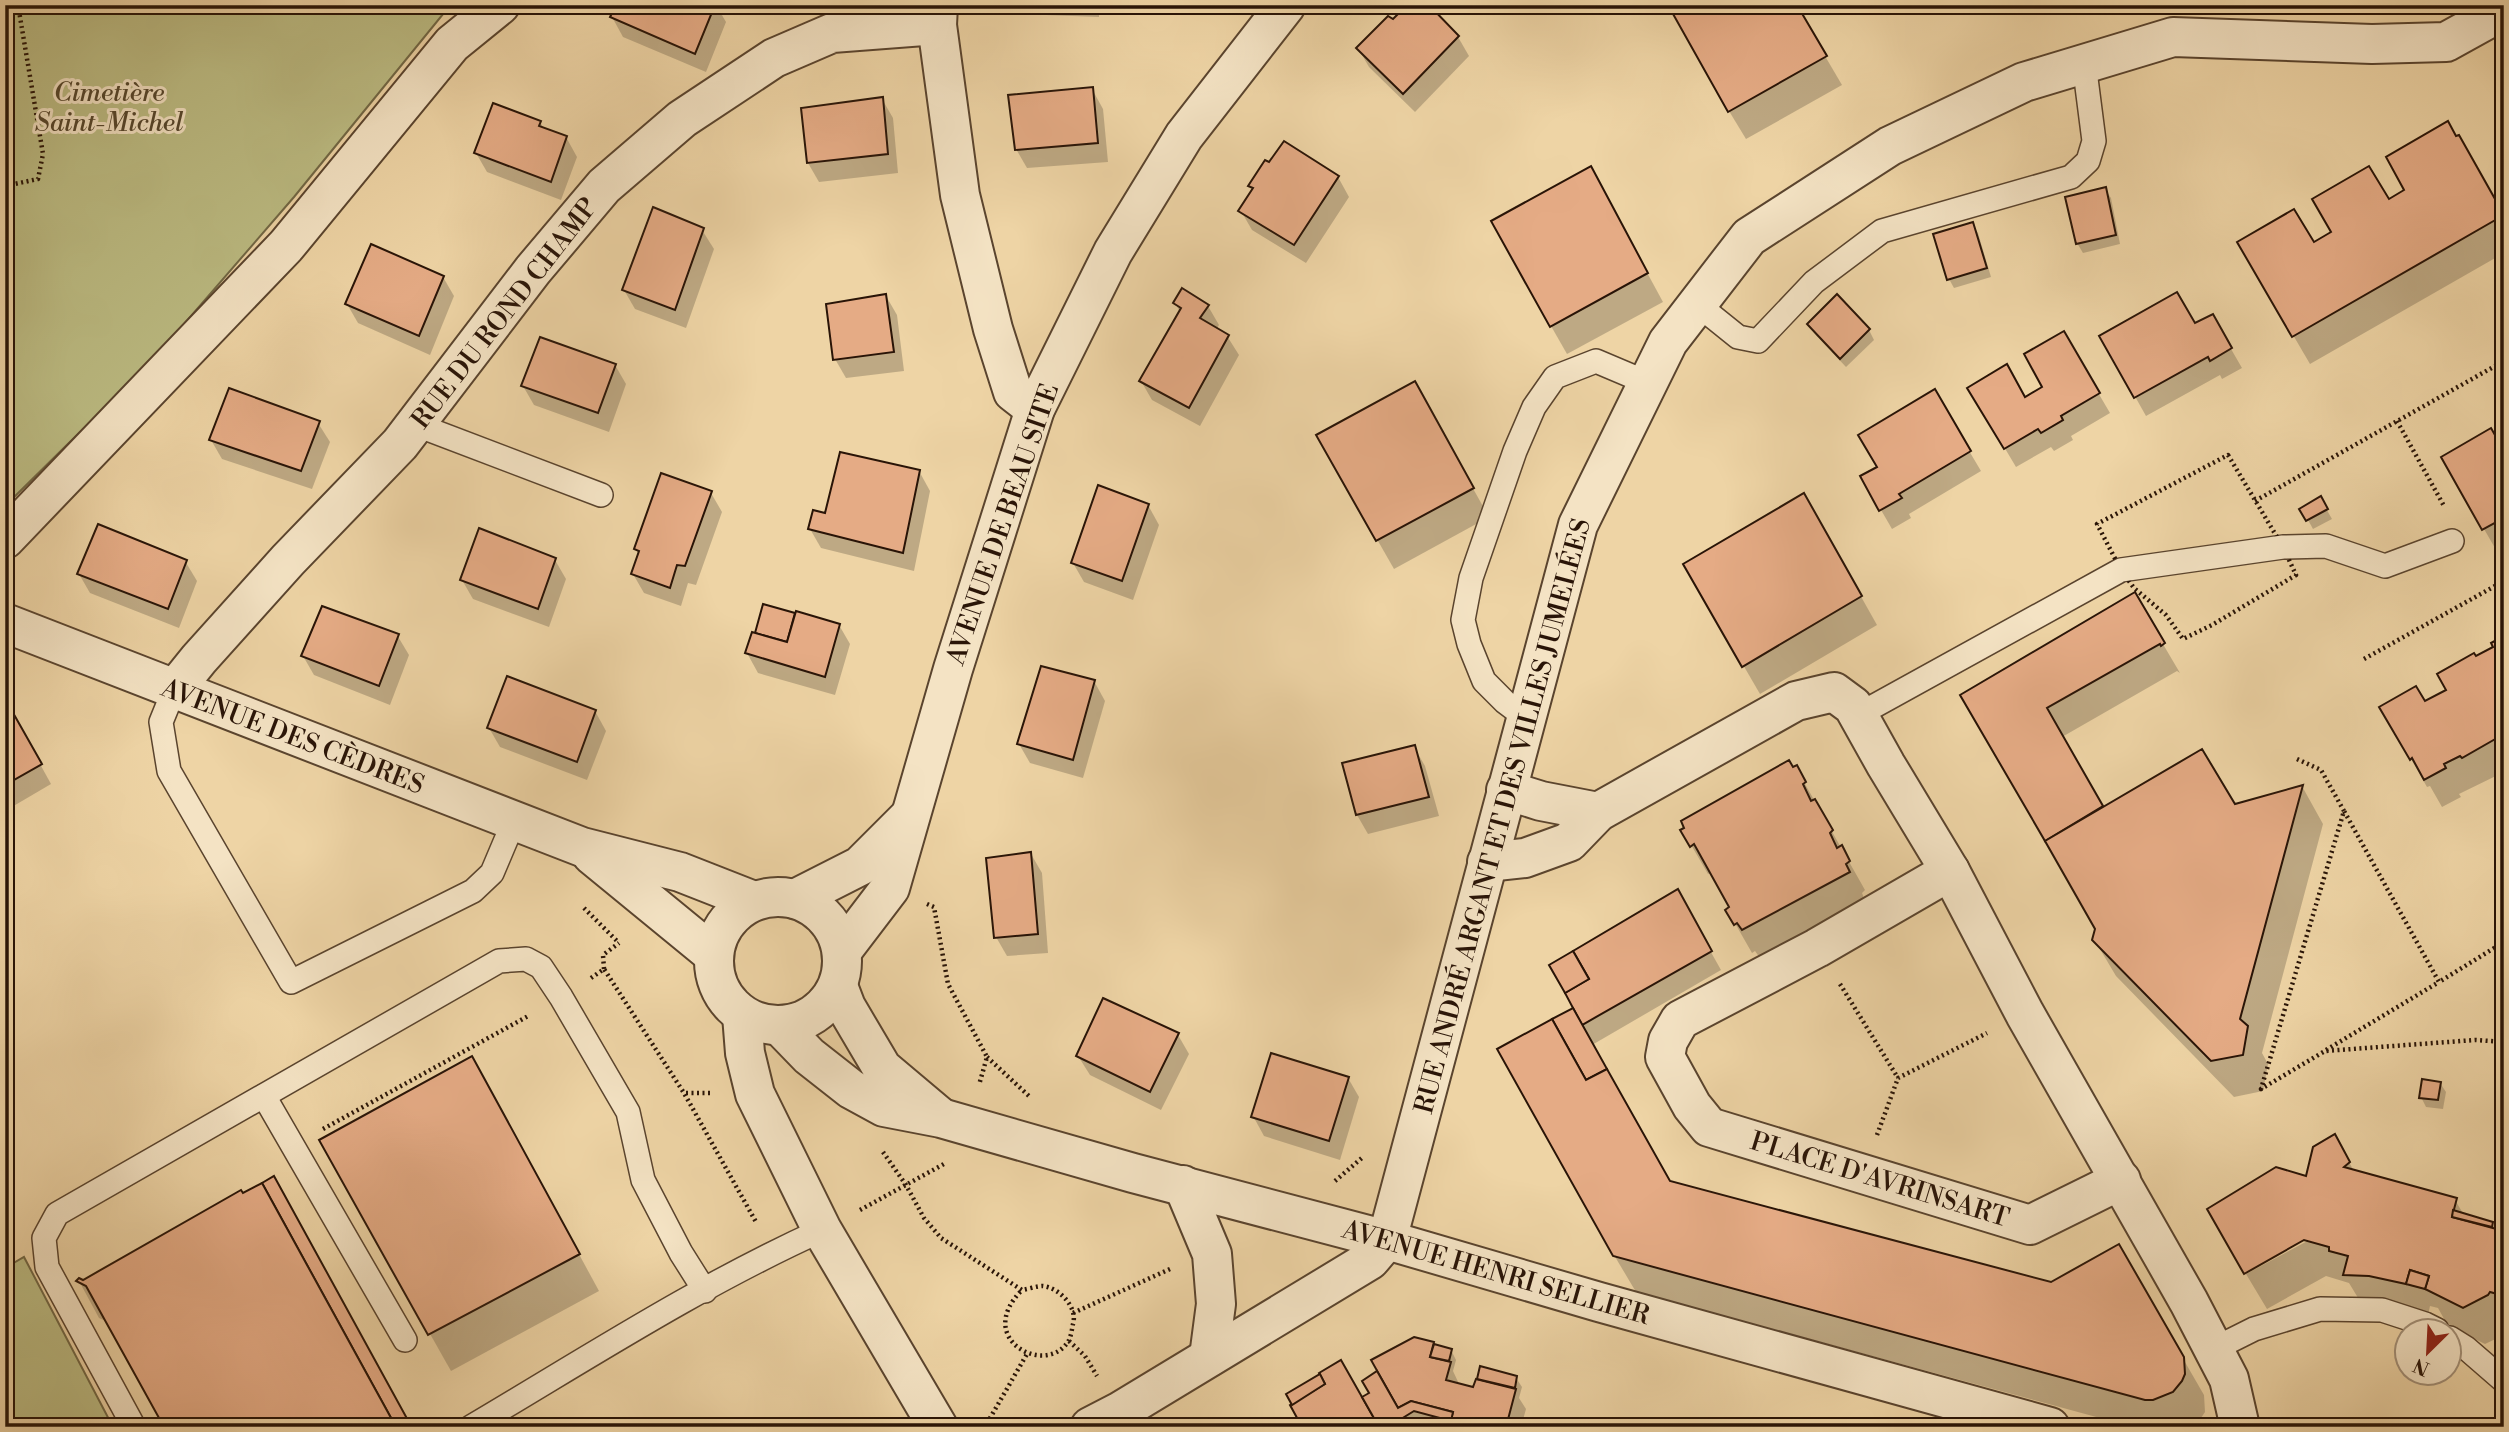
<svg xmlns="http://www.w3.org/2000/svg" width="2509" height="1432" font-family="'Libre Bodoni',serif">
<rect width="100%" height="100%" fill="#eed4a5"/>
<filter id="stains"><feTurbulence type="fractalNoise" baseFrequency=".00286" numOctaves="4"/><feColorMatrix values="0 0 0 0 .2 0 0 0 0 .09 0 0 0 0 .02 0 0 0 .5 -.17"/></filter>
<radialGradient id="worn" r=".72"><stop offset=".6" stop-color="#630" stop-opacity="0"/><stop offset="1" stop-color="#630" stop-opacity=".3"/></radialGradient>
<g fill="#bcbc83" stroke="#726845" stroke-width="2">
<polygon points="5,5 447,5 448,8 294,197 153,360 5,506"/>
<polygon points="24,1257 113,1427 5,1427 5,1268"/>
</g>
<g fill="#0003">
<polygon points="618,5 716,5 726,22 706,72 623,37 612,17"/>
<polygon points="1014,5 1099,5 1099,17 1019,14"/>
<polygon points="1795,5 1842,85 1746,139 1729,111"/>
<polygon points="1458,37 1469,56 1415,112 1369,67 1358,48"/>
<polygon points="1092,89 1103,109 1108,162 1027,168 1016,149"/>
<polygon points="882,99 893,118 898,173 819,182 808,163 803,110"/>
<polygon points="540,122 544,129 566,137 577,157 561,200 487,172 476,153"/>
<polygon points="2458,137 2504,216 2504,253 2310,364 2239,243 2313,244 2407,191"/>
<polygon points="1338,177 1349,197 1306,263 1252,230 1241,211 1253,191 1250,186"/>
<polygon points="2105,189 2111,198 2120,244 2083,253 2077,243"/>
<polygon points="1606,197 1663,302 1567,354 1551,326"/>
<polygon points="1972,224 1978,233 1991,277 1954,288 1949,279"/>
<polygon points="702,230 714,249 686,328 635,309 624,290"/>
<polygon points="443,277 454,296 430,355 358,323 347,304"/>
<polygon points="886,296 897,315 904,371 846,378 835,359"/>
<polygon points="1837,297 1869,330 1874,340 1846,367 1814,333 1809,324"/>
<polygon points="1175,303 1208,306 1219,325 1216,330 1227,336 1239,355 1200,426 1152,400 1141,381 1180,312"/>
<polygon points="2212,316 2242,368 2222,379 2220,375 2146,416 2101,336 2195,326"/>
<polygon points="2063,333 2110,413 2071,436 2073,440 2054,451 2051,447 2016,467 1969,388 2025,399 2044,387"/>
<polygon points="615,365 626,384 609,432 534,405 523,386"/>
<polygon points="1934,392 1981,471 1909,514 1911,518 1892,529 1862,477 1879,467"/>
<polygon points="1430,412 1489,517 1394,569 1318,436"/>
<polygon points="318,423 330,442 312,489 222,459 211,440"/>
<polygon points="2504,454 2504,543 2495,548 2443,458"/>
<polygon points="919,471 930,491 914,571 821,548 810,529 826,515"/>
<polygon points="711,493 722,512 696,585 688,583 681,606 644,593 633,574 639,555 636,549"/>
<polygon points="1804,495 1877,625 1760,694 1685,565"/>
<polygon points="2320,498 2332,519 2313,529 2302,509"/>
<polygon points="1148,505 1159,525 1133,600 1084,582 1073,563"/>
<polygon points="555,560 566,579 549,627 473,599 462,580"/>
<polygon points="185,561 197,581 179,628 90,593 79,574"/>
<polygon points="2134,595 2180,673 2177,671 2062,737 2103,809 2234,807 2303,788 2323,824 2262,1053 2268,1064 2263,1091 2234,1097 2116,976 2094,939 2097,929 1962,696"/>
<polygon points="793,615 795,618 839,625 850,644 835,695 758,673 747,653"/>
<polygon points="397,635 409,655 390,705 314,675 303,656"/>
<polygon points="2504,638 2504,772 2459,794 2461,797 2442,807 2430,786 2427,787 2382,708 2425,704 2448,690 2476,659 2496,648"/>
<polygon points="1094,681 1105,701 1083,778 1030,763 1019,744"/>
<polygon points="595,711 606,731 587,780 500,747 489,728"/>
<polygon points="12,713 51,784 5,811 5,717"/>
<polygon points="1414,747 1425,766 1439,816 1368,834 1357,815"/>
<polygon points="1796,768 1865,890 1862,893 1865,901 1760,958 1755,951 1752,953 1728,911 1731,907 1712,872 1708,874 1683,831"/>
<polygon points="1031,854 1042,873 1048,953 1007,956 996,937"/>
<polygon points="1677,892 1721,970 1592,1045 1669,1183 2051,1284 2118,1246 2204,1395 2205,1412 2195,1427 2133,1427 1636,1292 1614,1255 1575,1008"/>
<polygon points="1178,1035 1189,1054 1161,1110 1090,1075 1078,1056"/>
<polygon points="1348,1078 1359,1097 1340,1160 1264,1136 1253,1116"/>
<polygon points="2440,1083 2446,1092 2443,1109 2426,1107 2421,1097"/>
<polygon points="492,1094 599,1291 451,1371 321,1141"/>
<polygon points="2334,1136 2354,1171 2455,1200 2464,1215 2492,1223 2496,1231 2504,1233 2504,1335 2485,1344 2448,1326 2438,1308 2430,1306 2427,1320 2366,1311 2349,1283 2326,1276 2267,1309 2246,1274 2313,1238 2307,1178"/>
<polygon points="242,1195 285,1198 410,1427 166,1427 108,1322 99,1318 79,1281 83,1282"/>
<polygon points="1433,1344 1451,1350 1456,1360 1453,1371 1460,1386 1474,1390 1482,1368 1516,1378 1522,1387 1519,1398 1526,1409 1521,1427 1445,1427 1421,1420 1408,1427 1304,1427 1371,1394 1391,1399 1394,1397"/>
</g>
<g fill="#e5ab85" stroke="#291407" stroke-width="2">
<polygon points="616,5 715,5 695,54 610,17"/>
<polygon points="1407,5 1429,5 1459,36 1403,94 1356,48 1388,16 1393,19"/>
<polygon points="1668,5 1797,5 1827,56 1728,112"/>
<polygon points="1093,87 1098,143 1015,150 1008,95"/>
<polygon points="883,97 888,154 807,163 801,108"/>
<polygon points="493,103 541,121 539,126 567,136 551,182 474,153"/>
<polygon points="2448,121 2456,136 2459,135 2504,215 2292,337 2237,242 2294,209 2314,242 2331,232 2312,199 2369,166 2389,199 2404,190 2386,157"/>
<polygon points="1284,141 1339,176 1294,245 1238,211 1253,188 1248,186 1265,160 1269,162"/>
<polygon points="1591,166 1648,273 1550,327 1491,221"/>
<polygon points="2106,187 2116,235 2076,244 2065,197"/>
<polygon points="653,207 704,228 675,310 622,290"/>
<polygon points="1973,222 1987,268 1947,280 1933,234"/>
<polygon points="371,244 444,276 419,336 345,304"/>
<polygon points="1182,288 1209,305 1200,318 1229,335 1189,408 1139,381 1181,308 1173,303"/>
<polygon points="2177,292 2195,323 2213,314 2232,348 2210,361 2208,357 2134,398 2099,336"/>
<polygon points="886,294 894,352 833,360 826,304"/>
<polygon points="1837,294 1870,329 1840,359 1807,324"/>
<polygon points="2064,331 2100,393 2061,416 2063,420 2041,433 2038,429 2004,449 1967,388 2007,364 2025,397 2042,387 2024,354"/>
<polygon points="540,337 616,364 598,413 521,386"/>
<polygon points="1415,381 1474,488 1376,541 1316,435"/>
<polygon points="229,388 320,421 301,471 209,440"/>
<polygon points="1935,389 1971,451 1899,494 1902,498 1879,511 1860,476 1877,467 1858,435"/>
<polygon points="2491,428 2504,451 2504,518 2482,530 2441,457"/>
<polygon points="840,452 920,470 903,553 808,529 813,510 825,513"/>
<polygon points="661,473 712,491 685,566 677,565 670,588 631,574 639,551 634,549"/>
<polygon points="1098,485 1149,504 1122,581 1071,563"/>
<polygon points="1804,493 1862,596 1742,667 1683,564"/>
<polygon points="2321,496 2328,509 2306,521 2299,509"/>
<polygon points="98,524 187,560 168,609 77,574"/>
<polygon points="479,528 556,558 538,609 460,580"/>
<polygon points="2135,592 2165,643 2161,646 2160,644 2047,708 2103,806 2045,841 1960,695"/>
<polygon points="763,604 795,613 787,642 755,633"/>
<polygon points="322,606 399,634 379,686 301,656"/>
<polygon points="796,611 840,624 825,677 745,653 752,632 787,642"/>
<polygon points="2504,636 2504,734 2462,758 2460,756 2444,764 2446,768 2424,780 2412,758 2410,760 2379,707 2416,686 2425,701 2446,690 2437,674 2474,653 2476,656 2493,647 2491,643"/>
<polygon points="1041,666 1095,680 1073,760 1017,744"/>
<polygon points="507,676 596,710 577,762 487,728"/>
<polygon points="12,711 42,764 5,785 5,715"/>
<polygon points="1415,745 1429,797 1356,815 1342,763"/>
<polygon points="2202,749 2235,804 2303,785 2240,1019 2248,1026 2243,1055 2211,1061 2092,940 2095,929 2045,841"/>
<polygon points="1789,760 1793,767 1797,765 1806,782 1803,784 1811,801 1815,799 1833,830 1830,833 1837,848 1842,845 1850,861 1846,864 1850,872 1742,930 1737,923 1734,925 1725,910 1729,907 1694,844 1690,847 1680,830 1684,828 1681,821"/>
<polygon points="1031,852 1038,934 994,938 986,858"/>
<polygon points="1678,889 1712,951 1582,1025 1565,993 1589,979 1573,951"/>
<polygon points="1573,951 1589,979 1565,993 1549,965"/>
<polygon points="1103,998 1179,1033 1150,1092 1076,1056"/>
<polygon points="1573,1008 1607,1069 1586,1080 1552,1019"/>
<polygon points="1552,1019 1586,1080 1607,1069 1670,1181 2051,1282 2119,1244 2184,1357 2185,1374 2182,1381 2173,1392 2153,1400 2145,1400 1613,1256 1497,1049"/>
<polygon points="1271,1053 1349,1077 1329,1141 1251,1117"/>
<polygon points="472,1056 580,1254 428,1335 319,1140"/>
<polygon points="2422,1079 2441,1082 2438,1100 2419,1098"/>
<polygon points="2335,1134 2350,1162 2344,1167 2457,1198 2452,1217 2504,1231 2504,1296 2490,1292 2488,1295 2463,1308 2425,1289 2429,1276 2410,1270 2406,1284 2369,1276 2343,1275 2348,1256 2329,1251 2329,1247 2304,1240 2244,1274 2207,1209 2276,1167 2306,1176 2313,1147"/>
<polygon points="274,1176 410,1424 396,1427 262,1183"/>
<polygon points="262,1183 396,1427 164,1427 86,1286 76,1281 79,1278 83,1280 241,1190 243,1193"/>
<polygon points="2453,1210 2493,1222 2492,1227 2452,1217"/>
<polygon points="2410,1270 2429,1276 2425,1289 2406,1284"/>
<polygon points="1414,1337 1434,1342 1430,1357 1451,1362 1446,1380 1473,1387 1476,1379 1516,1389 1506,1427 1449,1427 1453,1412 1411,1401 1398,1408 1371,1360"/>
<polygon points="1434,1344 1452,1349 1449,1361 1430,1357"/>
<polygon points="1341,1360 1379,1427 1302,1427 1290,1405 1325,1384 1319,1373"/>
<polygon points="1480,1366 1517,1376 1515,1388 1477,1379"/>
<polygon points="1377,1371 1398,1408 1411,1401 1453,1412 1451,1421 1414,1411 1388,1427 1379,1427 1362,1397 1369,1393 1362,1381"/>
<polygon points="1320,1374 1325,1384 1292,1405 1286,1394"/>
</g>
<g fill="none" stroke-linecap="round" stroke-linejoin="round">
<g stroke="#5a442e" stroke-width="26">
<g id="service">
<polyline points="1697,304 1738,337 1758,341 1814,282 1882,231 2071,177 2088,161 2094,141 2084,63"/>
<polyline points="417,425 601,495"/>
<polyline points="174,690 161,722 169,771 291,982 473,891 492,873 514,821"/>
<polyline points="1858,715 2121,570 2283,547 2326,546 2385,566 2452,541"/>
<polyline points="1525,717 1505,702 1484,681 1469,644 1463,620 1471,578 1515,451 1534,407 1555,377 1596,361 1648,383"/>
<polyline points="264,1096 405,1340"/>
<polyline points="2450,1338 2466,1348 2504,1381"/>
<polyline points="2214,1349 2254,1329 2320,1309 2382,1310 2425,1324 2437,1330"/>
<polyline points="134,1427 47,1267 44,1238 57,1214 499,961 526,959 541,967 561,997 628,1112 643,1180 681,1253 705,1291"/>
<path d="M471,1427C586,1359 700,1285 822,1230"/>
</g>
</g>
<g stroke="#5a442e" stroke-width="42">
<g id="minor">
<polyline points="938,5 937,25 960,195 993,329 1013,392 1035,409"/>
<polyline points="5,539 286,246 452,44 500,5"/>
<polyline points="174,690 199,659 288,560 400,444 533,270 604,186 682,119 774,58 832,33 937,25"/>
<polyline points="1506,790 1541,801 1598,812"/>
<polyline points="1487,862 1525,858 1569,842 1598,812 1796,701 1834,692 1853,706 1886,765 1950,871 2025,1014 2189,1302 2229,1379 2240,1427"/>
<polyline points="1950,871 1817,948 1680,1020 1668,1041 1665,1057 1692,1106 1709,1127 2030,1225 2121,1180"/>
<polyline points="795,899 860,866 909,817"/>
<polyline points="842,951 890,888 953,669 1035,409 1113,252 1184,136 1286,5"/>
<polyline points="742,1015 745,1053 755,1094 822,1230 938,1427"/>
<polyline points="1183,1185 1212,1254 1216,1304 1209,1357"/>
<polyline points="1090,1427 1119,1412 1370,1260 1387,1240 1578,525 1668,342 1749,237 1890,146 2024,82 2173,37 2372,44 2446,42 2504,10"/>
</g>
</g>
<g stroke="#5a442e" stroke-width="42">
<g id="tertiary">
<polyline points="5,623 582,847 680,872 754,901"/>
<polyline points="592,855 714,955"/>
<circle cx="778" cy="961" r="64"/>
<polyline points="838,986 846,1007 882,1068 939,1116"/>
<polyline points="780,1026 809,1056 851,1089 884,1107 941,1118 1133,1173 1387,1240 1599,1302 2050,1427"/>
</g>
</g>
<g stroke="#291407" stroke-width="4.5" stroke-dasharray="2 3.5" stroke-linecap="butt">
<polyline points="5,186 38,179 43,154 18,5"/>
<polyline points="2397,421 2444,506"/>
<polygon points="2228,455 2283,547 2296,575 2212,625 2183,639 2166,615 2134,588 2121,570 2097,524"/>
<polyline points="2255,501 2504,361"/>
<polyline points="2364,659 2504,581"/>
<polyline points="2297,759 2321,770 2344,811"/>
<polyline points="927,904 934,907 948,984 987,1057 979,1085"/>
<polyline points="584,908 619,943"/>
<polyline points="2504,942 2439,982 2344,811 2261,1089 2325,1051 2475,1040 2504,1042"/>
<polyline points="604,969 603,955 619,943"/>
<polyline points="591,978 604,969 684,1093"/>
<polyline points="1840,984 1898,1078"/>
<polyline points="2326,1050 2439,982"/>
<polyline points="987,1057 1030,1097"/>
<polyline points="710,1093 684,1093 756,1222"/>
<polyline points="323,1129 530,1015"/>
<polyline points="1877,1135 1898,1078 1987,1033"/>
<path d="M883,1152L906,1185L924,1218L941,1238L1022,1290C1028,1289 1037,1286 1043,1286C1060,1288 1078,1308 1073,1324C1072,1329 1071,1336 1069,1340C1048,1378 972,1340 1022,1290"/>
<polyline points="1335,1181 1363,1157"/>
<polyline points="860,1210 944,1164"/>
<polyline points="1073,1313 1170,1269"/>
<polyline points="1069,1341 1085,1356 1097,1376"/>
<polyline points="983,1427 986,1425 1027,1354"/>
</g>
<use href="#service" stroke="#f4e3c4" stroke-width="23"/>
<use href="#minor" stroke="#f4e3c4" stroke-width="38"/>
<use href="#tertiary" stroke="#f4e3c4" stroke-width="38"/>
</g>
<g text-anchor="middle" stroke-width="6" stroke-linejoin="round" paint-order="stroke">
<g font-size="26" font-style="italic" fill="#55462c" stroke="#f4e3c4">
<text x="109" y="101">Cimetière<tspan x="109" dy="30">Saint-Michel</tspan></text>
</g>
<g font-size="26" fill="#291407" stroke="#f4e3c4">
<text transform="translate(504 313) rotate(-52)" y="9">RUE DU ROND CHAMP</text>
<text transform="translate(1002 524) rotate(-71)" y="9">AVENUE DE BEAU SITE</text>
<text transform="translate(293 736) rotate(21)" y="9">AVENUE DES CÈDRES</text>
<text transform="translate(1502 816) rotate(-75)" y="9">RUE ANDRÉ ARGANT ET DES VILLES JUMELÉES</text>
<text transform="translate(1880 1179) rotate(17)" y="9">PLACE D'AVRINSART</text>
<text transform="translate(1496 1272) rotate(16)" y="9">AVENUE HENRI SELLIER</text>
</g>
</g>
<rect width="2509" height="1432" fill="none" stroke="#eed4a5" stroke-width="28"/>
<rect x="7" y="7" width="2495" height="1418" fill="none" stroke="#291407" stroke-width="3.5"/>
<rect x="14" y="14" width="2481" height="1404" fill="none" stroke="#291407" stroke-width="2"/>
<g transform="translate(2428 1352) rotate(204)"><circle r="33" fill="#f4e3c4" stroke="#a39078" stroke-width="2"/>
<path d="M0-5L12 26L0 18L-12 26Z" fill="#8f2418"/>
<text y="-10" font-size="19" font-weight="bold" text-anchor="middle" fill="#291407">N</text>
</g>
<rect width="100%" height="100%" filter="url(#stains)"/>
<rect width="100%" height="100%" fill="url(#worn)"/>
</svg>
